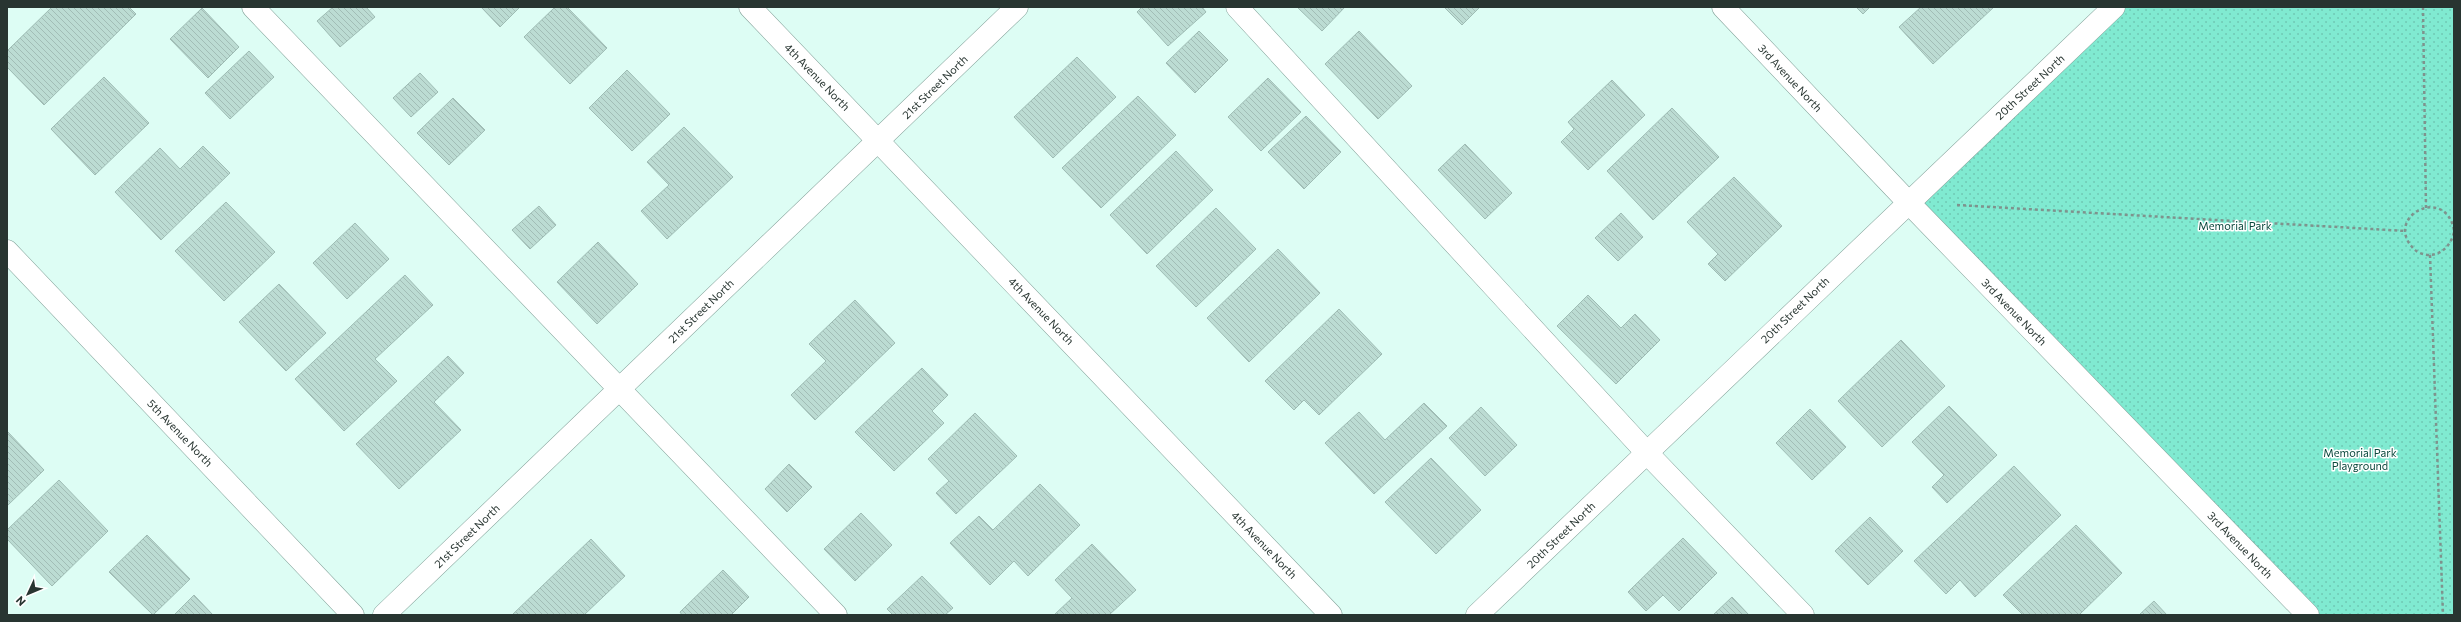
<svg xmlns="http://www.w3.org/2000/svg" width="2461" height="622" font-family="Commissioner,sans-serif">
<defs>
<pattern id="park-dots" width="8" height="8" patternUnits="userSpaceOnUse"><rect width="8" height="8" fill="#80ead1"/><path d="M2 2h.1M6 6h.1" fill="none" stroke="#6fc9b4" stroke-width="1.8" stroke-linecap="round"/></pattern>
<pattern id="building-back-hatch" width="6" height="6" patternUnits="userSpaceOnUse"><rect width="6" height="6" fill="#bcdcd3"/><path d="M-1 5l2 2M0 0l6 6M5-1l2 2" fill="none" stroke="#a2bdb6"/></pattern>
</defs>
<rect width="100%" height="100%" fill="#ddfdf4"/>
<polygon fill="url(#park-dots)" points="2114,7 2454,7 2454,615 2308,615 1908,202"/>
<g fill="url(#building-back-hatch)" stroke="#9ebcb4">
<polygon points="52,7 129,7 136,14 44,105 7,67 7,51"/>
<polygon points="333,7 366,7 375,17 340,47 317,21"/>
<polygon points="481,7 520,7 500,27"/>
<polygon points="555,7 567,7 607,48 570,84 524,37"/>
<polygon points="1142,7 1202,7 1206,12 1168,46 1137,12"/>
<polygon points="1297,7 1345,7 1322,31"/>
<polygon points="1444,7 1480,7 1462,25"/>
<polygon points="1856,7 1870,7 1863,14"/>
<polygon points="1921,7 1994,7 1933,64 1899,27"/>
<polygon points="202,8 239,47 208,78 170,39"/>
<polygon points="1199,31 1228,60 1195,93 1166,63"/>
<polygon points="1359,31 1412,86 1378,119 1325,64"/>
<polygon points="249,51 274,77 230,119 205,93"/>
<polygon points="1077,57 1116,97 1053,158 1014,117"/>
<polygon points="627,70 670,114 632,151 589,108"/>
<polygon points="420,73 438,92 411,117 393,98"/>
<polygon points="104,77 149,123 95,175 51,129"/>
<polygon points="1268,78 1301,112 1261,151 1228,117"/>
<polygon points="1612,80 1645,115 1588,170 1561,142 1574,129 1568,122"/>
<polygon points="1138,96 1176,135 1101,208 1062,168"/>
<polygon points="453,98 485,130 449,165 417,133"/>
<polygon points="1672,108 1719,157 1653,220 1607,171"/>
<polygon points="1306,116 1341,152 1304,189 1268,152"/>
<polygon points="684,127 733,177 667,239 641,211 669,185 647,162"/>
<polygon points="1465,144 1512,193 1485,219 1438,170"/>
<polygon points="203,146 230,173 161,240 115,192 160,148 180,169"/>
<polygon points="1176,151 1213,190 1147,254 1110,215"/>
<polygon points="1734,177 1782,226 1725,281 1708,264 1718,254 1687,222"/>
<polygon points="226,202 275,252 224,301 175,251"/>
<polygon points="539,206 556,225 530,249 512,230"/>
<polygon points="1216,208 1256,249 1196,307 1156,266"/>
<polygon points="1621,213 1643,237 1618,261 1595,238"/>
<polygon points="355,223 389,259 347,299 313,263"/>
<polygon points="598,242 638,284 597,324 557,282"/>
<polygon points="1278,249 1320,293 1249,362 1207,318"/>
<polygon points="405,275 433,305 375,359 397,381 344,431 295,379"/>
<polygon points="279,284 326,333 286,371 239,322"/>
<polygon points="1588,295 1621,328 1635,314 1660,340 1616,384 1557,326"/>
<polygon points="855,300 895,343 815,420 791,395 826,361 809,344"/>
<polygon points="1339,309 1382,354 1319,415 1304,400 1294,410 1265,381"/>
<polygon points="1901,340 1945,386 1882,447 1838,401"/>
<polygon points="448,356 464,373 434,402 461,430 399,489 356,444"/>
<polygon points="922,368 948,395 932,411 944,423 894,471 855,432"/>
<polygon points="1424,403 1447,426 1374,494 1325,443 1359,412 1385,440"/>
<polygon points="1949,406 1997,455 1947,503 1932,487 1944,475 1912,442"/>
<polygon points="1481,407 1517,445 1485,476 1449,438"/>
<polygon points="1810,409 1846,447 1812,480 1776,443"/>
<polygon points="975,413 1017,456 956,514 936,493 949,481 928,459"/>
<polygon points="7,431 44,470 7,506"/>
<polygon points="1431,458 1481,510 1436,554 1385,502"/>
<polygon points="789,464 812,487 787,512 765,489"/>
<polygon points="2014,466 2061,515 1975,597 1960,580 1946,594 1914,561"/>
<polygon points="59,480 108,531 52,586 7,539 7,530"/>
<polygon points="1040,484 1080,525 1028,576 1014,561 990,585 950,543 979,516 993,530"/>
<polygon points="861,513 892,545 855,581 824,549"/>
<polygon points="1870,517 1903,551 1868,585 1835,551"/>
<polygon points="2076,525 2122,573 2079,615 2023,615 2003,595"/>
<polygon points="147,535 190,579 153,615 109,572"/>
<polygon points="1683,538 1717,573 1679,611 1663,595 1646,611 1628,592"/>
<polygon points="591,539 625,576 584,615 512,615"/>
<polygon points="1092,544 1136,590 1109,615 1054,615 1072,598 1055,580"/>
<polygon points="723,570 749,597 731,615 682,615 680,612"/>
<polygon points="922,576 953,608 945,615 893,615 887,609"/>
<polygon points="194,595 213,615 174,615"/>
<polygon points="1732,597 1749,615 1713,615"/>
<polygon points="2154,601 2167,615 2139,615"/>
</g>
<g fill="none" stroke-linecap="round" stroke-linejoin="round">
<g stroke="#85a39b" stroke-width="23">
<g id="minor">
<polyline points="253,7 836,615"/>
<polyline points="750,7 1331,615"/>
<polyline points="1237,7 1647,453 1803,615"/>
<polyline points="1723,7 1908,202 2308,615"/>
<polyline points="7,251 353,615"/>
<polyline points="384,615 1017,7"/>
<polyline points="1477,615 2114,7"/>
</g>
</g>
<g stroke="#7e938d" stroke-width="2.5" stroke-dasharray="3 3" stroke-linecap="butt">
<polyline points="2423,7 2426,208"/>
<polyline points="1957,205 2406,231"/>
<path d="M2454,230C2446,187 2390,213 2409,243C2412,247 2415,251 2420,253C2437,260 2451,247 2454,232"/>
<polyline points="2430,255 2443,615"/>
</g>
<use href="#minor" stroke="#fff" stroke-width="22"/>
</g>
<g text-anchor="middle" stroke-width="3" stroke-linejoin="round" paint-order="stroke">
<g font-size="11" fill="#283531" stroke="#fff">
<text transform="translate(817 77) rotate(46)" y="4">4th Avenue North</text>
<text transform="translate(1790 78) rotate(47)" y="4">3rd Avenue North</text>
<text transform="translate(935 87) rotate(-44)" y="4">21st Street North</text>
<text transform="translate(2030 87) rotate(-43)" y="4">20th Street North</text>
<text transform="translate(1795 310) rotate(-44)" y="4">20th Street North</text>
<text transform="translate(701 311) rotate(-44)" y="4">21st Street North</text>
<text transform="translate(1041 311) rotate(46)" y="4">4th Avenue North</text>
<text transform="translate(2014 312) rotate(46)" y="4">3rd Avenue North</text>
<text transform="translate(180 433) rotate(46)" y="4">5th Avenue North</text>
<text transform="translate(1561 535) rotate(-44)" y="4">20th Street North</text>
<text transform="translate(467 536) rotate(-44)" y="4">21st Street North</text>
<text transform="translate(1264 545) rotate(46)" y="4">4th Avenue North</text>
<text transform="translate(2240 545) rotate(46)" y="4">3rd Avenue North</text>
</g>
<g font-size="11" fill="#0a483c" stroke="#fff">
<text x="2235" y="230">Memorial Park</text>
<text x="2360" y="457">Memorial Park<tspan x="2360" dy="13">Playground</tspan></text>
</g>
</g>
<rect width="2461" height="622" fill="none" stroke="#283531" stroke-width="16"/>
<g transform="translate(28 594) rotate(226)" stroke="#ffffff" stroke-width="3" paint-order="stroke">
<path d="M0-3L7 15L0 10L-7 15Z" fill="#283531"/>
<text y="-6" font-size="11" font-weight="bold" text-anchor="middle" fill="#283531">N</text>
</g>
</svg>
